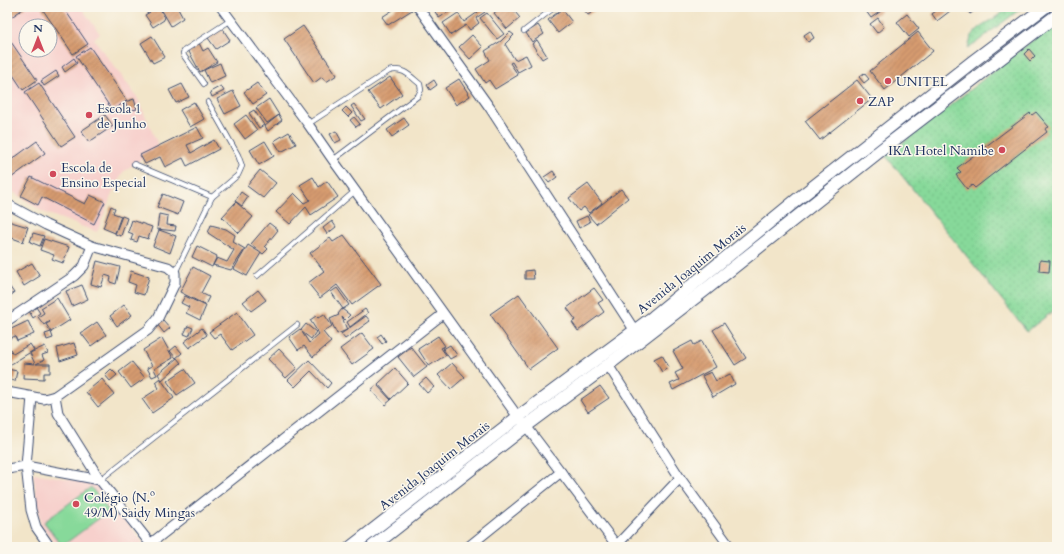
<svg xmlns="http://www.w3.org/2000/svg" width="1064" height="554" font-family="Cardo,serif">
<defs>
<pattern id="park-dots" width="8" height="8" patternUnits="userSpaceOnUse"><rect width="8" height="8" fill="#87d99a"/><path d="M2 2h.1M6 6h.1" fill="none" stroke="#74bb87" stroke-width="1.8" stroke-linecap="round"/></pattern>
<pattern id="building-hatch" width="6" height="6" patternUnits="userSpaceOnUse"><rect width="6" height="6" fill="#d69b6f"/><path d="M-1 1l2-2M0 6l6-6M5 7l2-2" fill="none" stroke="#ad7f5e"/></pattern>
</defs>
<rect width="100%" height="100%" fill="#fbf7ec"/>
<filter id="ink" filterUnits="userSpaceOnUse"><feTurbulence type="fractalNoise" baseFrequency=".025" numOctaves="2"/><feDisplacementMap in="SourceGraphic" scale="8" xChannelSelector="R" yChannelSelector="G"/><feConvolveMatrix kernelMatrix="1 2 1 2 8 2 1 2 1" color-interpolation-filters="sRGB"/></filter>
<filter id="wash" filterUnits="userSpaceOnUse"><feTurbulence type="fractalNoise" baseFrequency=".012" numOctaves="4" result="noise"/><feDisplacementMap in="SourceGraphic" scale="16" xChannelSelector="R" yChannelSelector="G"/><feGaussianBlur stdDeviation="0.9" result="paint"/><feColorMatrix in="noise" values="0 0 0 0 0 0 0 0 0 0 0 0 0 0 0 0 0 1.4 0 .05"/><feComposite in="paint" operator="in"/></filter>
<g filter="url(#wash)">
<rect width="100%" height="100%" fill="#f2e5c9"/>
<g fill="#f7d0cc" fill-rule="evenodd">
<path d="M7,7H81L100,34L94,39L137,97L159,147L123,172L112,194L97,232L43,212L7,188ZM26,26H50V50H26Z"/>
<polygon points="33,473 98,484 146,547 58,547 41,525"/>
</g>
<polygon fill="#87d99a" stroke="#51847c" points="91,487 109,511 62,546 44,522"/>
<g fill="url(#park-dots)" stroke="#51847c">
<polygon points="1011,7 1023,7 968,49 971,37 978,29"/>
<polygon points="1057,23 1057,308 1027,331 886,156 1052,25"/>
</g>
<g id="blocks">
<g fill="url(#building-hatch)">
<polygon points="7,7 26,7 7,20"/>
<polygon points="41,7 63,7 88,44 73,54"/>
<polygon points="149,7 159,7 165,18 164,19 164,20 153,27 145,15 150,12 148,8"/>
<polygon points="160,7 177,7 183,18 171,26"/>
<polygon points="396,7 410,7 412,10 388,25 382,17 396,8"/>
<polygon points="432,7 456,7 439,18"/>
<polygon points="474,7 482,7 485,12 476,18 479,23 470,30 466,25 451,35 443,23 458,13 464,22 478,12"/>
<polygon points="501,7 511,7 520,18 507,29 494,13"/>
<polygon points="582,7 600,7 588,15"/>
<polygon points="863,7 878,7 881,11 871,18"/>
<polygon points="941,7 947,7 950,11 937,21 932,14"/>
<polygon points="966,7 980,7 970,14"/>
<polygon points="562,9 572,22 558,33 548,20"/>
<polygon points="487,13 504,34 497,39 480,18"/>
<polygon points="907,14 919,29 909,37 897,22"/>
<polygon points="878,18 884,27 877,33 870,24"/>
<polygon points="538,25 544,34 532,42 526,33"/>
<polygon points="303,26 337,75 326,82 322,77 314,83 284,39"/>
<polygon points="222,28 230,40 216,49 208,38"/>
<polygon points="810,31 814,38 808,42 804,35"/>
<polygon points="510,32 514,35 505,44 515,60 526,55 531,65 518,72 512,62 510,63 518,75 495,89 489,80 485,83 476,69 490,60 485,51 501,41"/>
<polygon points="918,32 933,51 885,90 870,71"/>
<polygon points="472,35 483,47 470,59 459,47"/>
<polygon points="7,36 37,80 23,90 7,66"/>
<polygon points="152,36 165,57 153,63 141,43"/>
<polygon points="537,40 547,56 542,59 532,44"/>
<polygon points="199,43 203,51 208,48 217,62 200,72 188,50"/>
<polygon points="90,47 127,101 112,110 76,56"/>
<polygon points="1029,49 1035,56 1030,61 1024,54"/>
<polygon points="74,58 77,63 65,72 62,67"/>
<polygon points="220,63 225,76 210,83 204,70"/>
<polygon points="56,71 59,76 44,86 41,81"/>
<polygon points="864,73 869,79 864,83 859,77"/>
<polygon points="390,77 402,94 381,109 368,92"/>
<polygon points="459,79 470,96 456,105 445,88"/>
<polygon points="434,80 437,85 430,90 427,85"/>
<polygon points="857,80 872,99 820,140 805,121"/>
<polygon points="39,83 75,137 61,146 25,92"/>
<polygon points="257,83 266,95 253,104 244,92"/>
<polygon points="182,84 189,97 176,103 169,90"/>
<polygon points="221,86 224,91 212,97 210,92"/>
<polygon points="233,91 241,106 225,114 217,99"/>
<polygon points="134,99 137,109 128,111 125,102"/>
<polygon points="269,99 279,115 267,123 256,108"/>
<polygon points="194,102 204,119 190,127 180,110"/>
<polygon points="354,104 365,119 361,121 351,106"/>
<polygon points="346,107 352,113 348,117 342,111"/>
<polygon points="254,110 264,125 259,128 249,113"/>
<polygon points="1036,112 1049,127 1045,129 1047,132 975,188 972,185 967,189 956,175 961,172 957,168 1030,113 1032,115"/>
<polygon points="105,115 113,126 89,142 81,131"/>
<polygon points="246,115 257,130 245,139 234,124"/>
<polygon points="279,115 282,120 268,131 265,126"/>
<polygon points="354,117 360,124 356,127 350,120"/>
<polygon points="404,118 409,125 392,137 387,130"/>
<polygon points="197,127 203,138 187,145 191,153 214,140 219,149 187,166 183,158 165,167 160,157 145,164 140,155"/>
<polygon points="336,131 341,140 335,143 330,134"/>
<polygon points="289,132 296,144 281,152 274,141"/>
<polygon points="37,141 45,153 7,181 7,163"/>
<polygon points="265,141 274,156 259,165 250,150"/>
<polygon points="260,170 276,183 263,198 247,186"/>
<polygon points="553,171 557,177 549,183 544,177"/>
<polygon points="31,177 85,204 90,195 105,202 94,224 42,197 38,205 21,196"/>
<polygon points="313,177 319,187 327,181 338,197 311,215 306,207 290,224 276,212 294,193 304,203 310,200 300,185"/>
<polygon points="588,184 602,203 589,213 584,207 579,211 569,198"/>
<polygon points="621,189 628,198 596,224 588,215"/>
<polygon points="241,192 248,197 242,206 235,201"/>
<polygon points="163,194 183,202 178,215 157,207"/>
<polygon points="236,202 253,217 239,233 222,217"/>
<polygon points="111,206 115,208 113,213 121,216 115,233 103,228"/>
<polygon points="159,214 168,216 167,225 176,226 175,231 157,229"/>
<polygon points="122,216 127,218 121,236 115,234"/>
<polygon points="587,216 590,222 579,228 576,221"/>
<polygon points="132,220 152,227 148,239 139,236 137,242 131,240 133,234 128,232"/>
<polygon points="8,221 28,227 23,242 7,236 7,225"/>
<polygon points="332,221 336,227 327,234 323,228"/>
<polygon points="269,223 278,230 265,246 268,249 263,254 251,244"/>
<polygon points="211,225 226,229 235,235 233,242 245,249 231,270 213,265 217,258 227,262 234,250 208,233"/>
<polygon points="159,230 176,236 170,253 153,246"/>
<polygon points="33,233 44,236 40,246 30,242"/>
<polygon points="344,235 381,284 352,305 337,285 320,298 308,283 324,271 310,253 330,238 333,242"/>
<polygon points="44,239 69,247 63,263 52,259 54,255 40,250"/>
<polygon points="248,245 261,253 247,276 234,269"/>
<polygon points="197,246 217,256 212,267 192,257"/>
<polygon points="1040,260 1050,261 1049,272 1039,271"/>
<polygon points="97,261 120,267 116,284 110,282 111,277 105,275 101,287 91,284"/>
<polygon points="32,263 40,276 24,286 16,272"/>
<polygon points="193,267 210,276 201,293 209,297 205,305 180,292"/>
<polygon points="533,270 534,279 525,279 525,271"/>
<polygon points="131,271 149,277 144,295 134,292 136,285 128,282"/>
<polygon points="7,283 14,293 7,298"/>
<polygon points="82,285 88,299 72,306 66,291"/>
<polygon points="337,288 349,305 343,309 331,292"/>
<polygon points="594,288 603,300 598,303 604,312 578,331 572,322 576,320 567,308"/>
<polygon points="258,290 266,300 251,311 243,302"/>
<polygon points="519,294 558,348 529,369 490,314"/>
<polygon points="185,296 206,306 200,320 186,313 189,307 181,303"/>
<polygon points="57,298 70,320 51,332 46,324 50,322 49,321 44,325 38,317 44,313 41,308"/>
<polygon points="124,305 132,315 117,326 110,316"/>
<polygon points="36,307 40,313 33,318 29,311"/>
<polygon points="342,309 350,315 345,320 342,317 347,330 337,334 330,319 339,315 338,314"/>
<polygon points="365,309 368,313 350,327 347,322"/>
<polygon points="237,312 253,335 232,350 220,334 214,338 209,332"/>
<polygon points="324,314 332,326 323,332 331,342 313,357 304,346 298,350 289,337 300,329 301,330 306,324 316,332 311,339 302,332 309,343 319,334 310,320 316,316 318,318"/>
<polygon points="366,316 370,321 345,339 341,334"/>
<polygon points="163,320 170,328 164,333 157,324"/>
<polygon points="28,321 34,334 17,341 15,336 9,339 7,335 7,331"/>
<polygon points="97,322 106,335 91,346 81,333"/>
<polygon points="724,323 746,358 735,365 713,330"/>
<polygon points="188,326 193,328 189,336 184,334"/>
<polygon points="202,328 207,335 189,348 184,342"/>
<polygon points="51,332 53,338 47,340 45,334"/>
<polygon points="362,333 374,349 352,365 340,349"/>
<polygon points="381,334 386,341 382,344 377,337"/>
<polygon points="438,336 445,346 441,348 446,355 429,366 418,349"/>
<polygon points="162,338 173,358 154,369 157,375 152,377 147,368 152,366 143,350"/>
<polygon points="692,341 694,345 702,341 716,367 673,390 670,384 679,380 675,373 683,369 673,351"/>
<polygon points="74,343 78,355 60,361 57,348"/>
<polygon points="30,344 34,350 8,366 7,364 7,351 10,349 13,354"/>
<polygon points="450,345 457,355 450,359 443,349"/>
<polygon points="45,346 48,353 42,355 44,360 36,364 50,364 50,373 44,373 44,379 23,378 24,363 35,364 30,353"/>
<polygon points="176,346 182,353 176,358 170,351"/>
<polygon points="411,347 427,367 414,377 398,357"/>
<polygon points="279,349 297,368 286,378 268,359"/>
<polygon points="662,355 669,367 662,372 654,359"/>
<polygon points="177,358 181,363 162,380 158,374"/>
<polygon points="309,360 331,383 327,388 311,371 295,387 288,380"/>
<polygon points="132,362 145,378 131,388 119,372"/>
<polygon points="452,363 465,377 451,389 438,375"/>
<polygon points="395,368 408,383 391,399 378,384"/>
<polygon points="7,369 17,371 15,381 7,379"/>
<polygon points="111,369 117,375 110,381 105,375"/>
<polygon points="185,369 195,383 177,395 167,381"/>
<polygon points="711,372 716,381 730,374 735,384 713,397 702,376"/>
<polygon points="160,378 174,398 152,413 142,399 159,388 155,382"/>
<polygon points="426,378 434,387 427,393 419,384"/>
<polygon points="102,379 114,394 98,407 86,392"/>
<polygon points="377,385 391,400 385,405 371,390"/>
<polygon points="600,386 609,398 588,412 580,400"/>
</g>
</g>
</g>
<g filter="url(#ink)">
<use href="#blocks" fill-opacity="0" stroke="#3b4a6e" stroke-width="1"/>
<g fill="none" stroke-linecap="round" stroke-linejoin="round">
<g stroke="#3b4a6e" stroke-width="6">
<g id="lane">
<polyline points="524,31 555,7"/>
<polyline points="204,84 184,56 183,53 185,50 231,20"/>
<path d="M308,124L389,71C403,67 410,76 420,84L421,90L418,96L333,160"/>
<polyline points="134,164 212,197"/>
<polyline points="175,273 212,197 238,175 242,166 238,155 208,102"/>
<polyline points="257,276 355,191"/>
<polyline points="100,480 297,325"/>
</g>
</g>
<g stroke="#3b4a6e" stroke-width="11">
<g id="street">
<polyline points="221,7 308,124 333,160 518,417 526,426 617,546"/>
<polyline points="418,7 490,108 635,331"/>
<polyline points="7,204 46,225 92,246 168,267 175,273 175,283 158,318 148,330 55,396 44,399 7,392"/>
<polyline points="7,321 74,276 84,266 92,246"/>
<polyline points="608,365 680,478 730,547"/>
<polyline points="55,396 58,413 100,480 153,547"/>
<polyline points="32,397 26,466 31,510 36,527 50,547"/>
<polyline points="7,469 26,466 100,480"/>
<polyline points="150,544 443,314"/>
<polyline points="468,547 561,472"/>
<polyline points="615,547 680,478"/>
</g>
</g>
<g stroke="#3b4a6e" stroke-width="14">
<g id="secondary">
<polyline points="351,547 518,417 653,317 799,198 972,62 1045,7"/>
<polyline points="372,547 526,426 608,365 705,290 881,150 1057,15"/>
</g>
</g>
<use href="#lane" stroke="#fff" stroke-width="4.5"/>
<use href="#street" stroke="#fff" stroke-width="9"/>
<use href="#secondary" stroke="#fff" stroke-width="12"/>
</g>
</g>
<g fill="#d1495b" stroke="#fbf7ec" stroke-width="1.5">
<circle cx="888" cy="81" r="4"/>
<circle cx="860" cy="101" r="4"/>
<circle cx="89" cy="115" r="4"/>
<circle cx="1002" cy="150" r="4"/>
<circle cx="53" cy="174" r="4"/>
<circle cx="76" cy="504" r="4"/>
</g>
<g text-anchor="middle" stroke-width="3" stroke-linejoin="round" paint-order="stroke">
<g font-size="13" fill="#1b2f5e" stroke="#fbf7ec" text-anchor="start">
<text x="896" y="86">UNITEL</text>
<text x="868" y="106">ZAP</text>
<text x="97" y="113">Escola 1<tspan x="97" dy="15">de Junho</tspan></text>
<text x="994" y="155" text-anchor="end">IKA Hotel Namibe</text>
<text x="61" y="172">Escola de<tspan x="61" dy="15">Ensino Especial</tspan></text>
<text x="84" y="502">Colégio (N.º<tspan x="84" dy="15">49/M) Saidy Mingas</tspan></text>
</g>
<g font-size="13" fill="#1b2f5e" stroke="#fbf7ec">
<text transform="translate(691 268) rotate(-39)" y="5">Avenida Joaquim Morais</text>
<text transform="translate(434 465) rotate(-38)" y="5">Avenida Joaquim Morais</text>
</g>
</g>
<rect width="1064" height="554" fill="none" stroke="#fbf7ec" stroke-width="24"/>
<g transform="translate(38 38)"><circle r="19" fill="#fbf7ec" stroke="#a1a7b3"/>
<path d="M0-3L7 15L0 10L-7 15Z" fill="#d1495b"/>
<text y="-6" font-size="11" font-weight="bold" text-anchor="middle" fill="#1b2f5e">N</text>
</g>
</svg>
